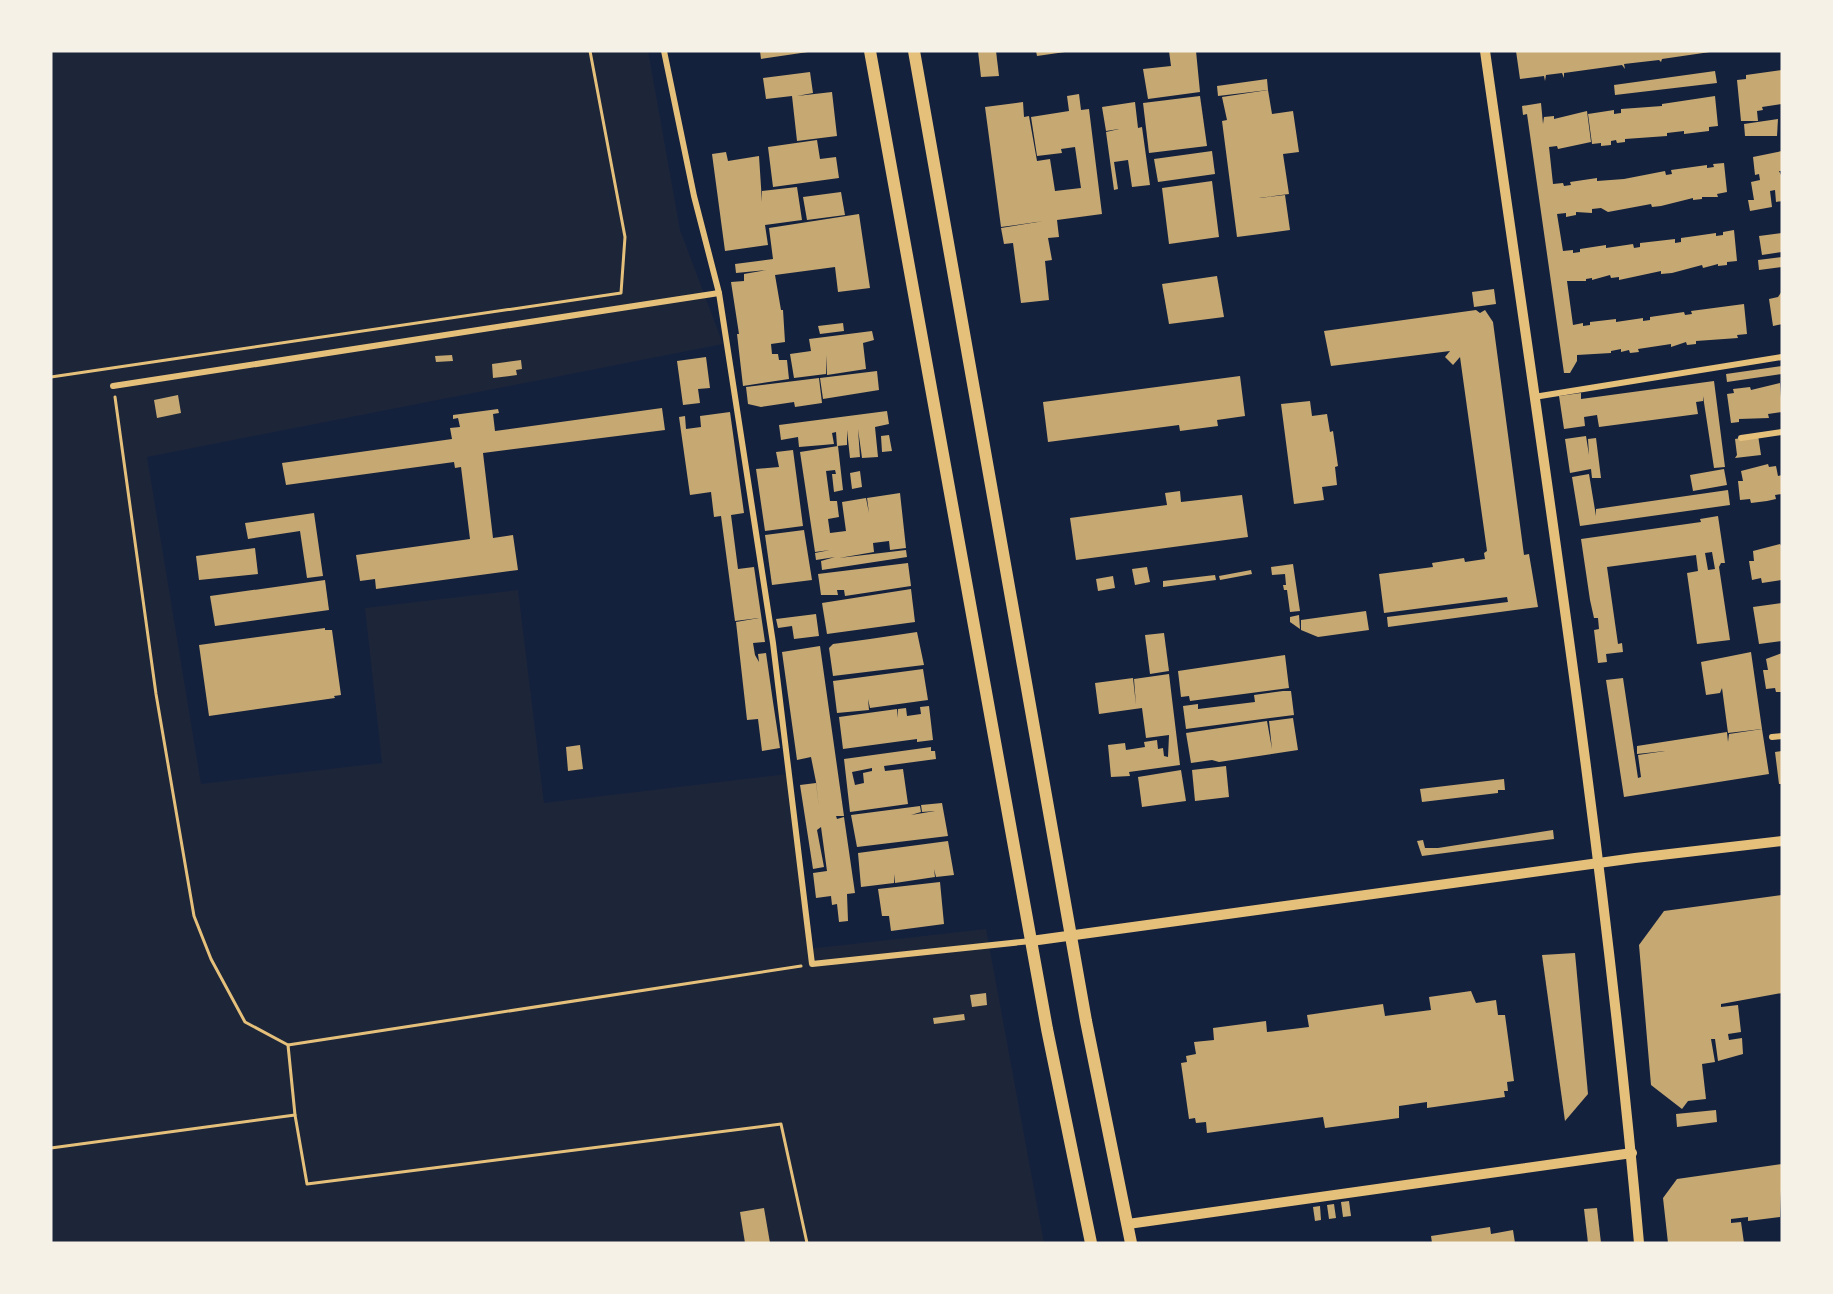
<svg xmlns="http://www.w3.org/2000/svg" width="1833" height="1294" font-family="Lato,sans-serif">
<rect width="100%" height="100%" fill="#14213d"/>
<polygon fill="#1d2539" points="51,51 648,51 680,230 723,344 147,457 201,784 382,763 365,608 518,590 544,803 788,774 808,949 986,929 1044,1243 51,1243"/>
<g fill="#c6a872" fill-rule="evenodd">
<polygon points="760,51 808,51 808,52 761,59"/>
<polygon points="978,51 996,51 999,76 981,77"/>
<polygon points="1036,51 1065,51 1065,52 1037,56"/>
<polygon points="1169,51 1196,51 1200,92 1148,99 1143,69 1171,66"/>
<polygon points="1516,51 1710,51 1710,52 1662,59 1661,62 1659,60 1624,64 1625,69 1622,65 1564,73 1564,78 1562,73 1546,75 1545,81 1544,76 1520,79"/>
<polygon points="1782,70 1782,104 1762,107 1763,110 1757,111 1758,121 1741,121 1737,80 1746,79 1746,75"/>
<polygon points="1715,71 1717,83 1615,95 1614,85"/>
<polygon points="810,72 813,93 797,96 832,92 837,136 797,141 792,96 766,99 763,78"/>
<polygon points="1267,79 1268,90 1218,96 1217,86"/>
<polygon points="1268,90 1272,114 1293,111 1299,152 1283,154 1289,194 1259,198 1285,195 1290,230 1237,237 1222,121 1227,120 1222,97"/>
<polygon points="1079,94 1081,110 1089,109 1102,214 1057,220 1059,237 1048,238 1052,260 1045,261 1049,300 1021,303 1013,243 1004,244 1001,228 1044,221 1001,227 985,107 1023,102 1024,117 1029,116 1037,161 1050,159 1055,191 1081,188 1075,147 1061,149 1062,153 1037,156 1031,117 1069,111 1067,96"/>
<polygon points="1200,96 1207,146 1149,153 1143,103"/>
<polygon points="1715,96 1718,126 1709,127 1709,131 1684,134 1684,131 1667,133 1667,136 1625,139 1625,142 1617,143 1616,140 1611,141 1611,145 1601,146 1601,143 1592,144 1588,114 1614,110 1614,114 1621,113 1621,109 1662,106 1662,104"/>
<polygon points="1135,102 1138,128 1142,127 1150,185 1132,187 1128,160 1114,162 1118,189 1114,190 1106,132 1119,129 1106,131 1102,107"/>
<polygon points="1541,103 1543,124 1544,117 1554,116 1554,119 1587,111 1591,142 1558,149 1557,146 1549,147 1553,184 1563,183 1564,186 1571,185 1570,182 1597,178 1597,181 1624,179 1665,171 1666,175 1672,174 1671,170 1707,165 1707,168 1714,167 1713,164 1724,163 1727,192 1717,194 1718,197 1702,197 1702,199 1693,200 1693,198 1661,206 1652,207 1651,204 1608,212 1601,208 1592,209 1592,213 1576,212 1576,215 1566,217 1566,213 1557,214 1563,251 1573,250 1573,253 1580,252 1580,249 1606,245 1606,248 1633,244 1634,248 1640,247 1640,243 1675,239 1675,243 1681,242 1681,238 1716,233 1716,236 1723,235 1723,232 1734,230 1737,261 1727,262 1727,265 1718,266 1718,264 1703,268 1702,265 1672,273 1661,274 1661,271 1619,280 1619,277 1611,278 1610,275 1592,280 1592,278 1586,279 1586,281 1567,281 1573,325 1583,323 1583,326 1590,325 1590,322 1616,319 1616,322 1643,318 1643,321 1650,320 1650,317 1684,312 1685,315 1692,314 1691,311 1744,304 1747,334 1737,335 1738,338 1696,341 1696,344 1687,345 1686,342 1671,347 1671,344 1638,349 1639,352 1630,353 1629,350 1621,352 1621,349 1611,351 1611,353 1577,355 1577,361 1570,373 1564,373 1527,114 1523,115 1522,106"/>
<polygon points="1778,119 1777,136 1745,136 1744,124"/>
<polygon points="817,140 820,159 836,157 839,178 773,187 768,147"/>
<polygon points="1212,151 1215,174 1158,182 1154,159"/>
<polygon points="1782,151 1782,171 1779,171 1782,177 1782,201 1776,202 1775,190 1770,191 1772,207 1750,211 1748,200 1754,200 1751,182 1760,180 1759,174 1755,175 1753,157"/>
<polygon points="726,152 728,161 759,156 762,202 762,191 797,187 802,220 765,225 768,245 725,251 712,154"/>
<polygon points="1212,181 1219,237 1169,244 1162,188"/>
<polygon points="841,192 845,215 807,220 803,197"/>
<polygon points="859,214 870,288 838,292 835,267 775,275 781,310 783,310 785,342 771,344 772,354 769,354 778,354 779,360 787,360 789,379 743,386 737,334 739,334 731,282 744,281 744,274 767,270 736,273 735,264 773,259 769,228"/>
<polygon points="1782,233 1782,252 1762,255 1759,236"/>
<polygon points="1782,257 1782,267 1759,270 1758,260"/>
<polygon points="1217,276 1224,317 1169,324 1162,284"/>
<polygon points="1494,289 1496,304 1474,307 1472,292"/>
<polygon points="1782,291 1782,324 1773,326 1769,299 1778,297"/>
<polygon points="1476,310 1480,313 1485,310 1493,322 1524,555 1529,554 1538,607 1388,627 1387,617 1508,602 1507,597 1384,613 1379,574 1433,567 1432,563 1464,558 1465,562 1485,559 1484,553 1487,551 1460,357 1453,365 1445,357 1450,351 1331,366 1324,331"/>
<polygon points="843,323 844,331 820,334 818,326"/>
<polygon points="872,331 874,340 863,343 866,369 827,375 826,355 826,374 794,378 790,354 811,351 809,339"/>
<polygon points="452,355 453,361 436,362 435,356"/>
<polygon points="706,357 710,388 698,389 700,403 683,405 677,361"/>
<polygon points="521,360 522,369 516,370 517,375 493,378 492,364"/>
<polygon points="1782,366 1782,374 1727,382 1726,374"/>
<polygon points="877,371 879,390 823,399 820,378"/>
<polygon points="1240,376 1245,416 1217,420 1218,426 1180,431 1179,425 1048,442 1043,402"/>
<polygon points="819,378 822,403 795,407 794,402 761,407 748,404 746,387"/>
<polygon points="1714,381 1725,467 1714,468 1703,396 1703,401 1696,402 1698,414 1599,427 1597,415 1584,417 1585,426 1564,429 1559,396 1581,393 1581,399"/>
<polygon points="1780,383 1782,412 1768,414 1769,418 1739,419 1739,422 1731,423 1727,394 1734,393 1733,389 1750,387 1751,390"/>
<polygon points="178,395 181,413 157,418 154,400"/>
<polygon points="1310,401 1312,416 1327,414 1330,432 1333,431 1338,466 1335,467 1337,485 1322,487 1324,500 1294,504 1281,404"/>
<polygon points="662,408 665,430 483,453 493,538 513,535 518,570 376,589 375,579 360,581 356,555 470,539 461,467 455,468 454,462 286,485 282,463 452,439 450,428 460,427 458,418 453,419 453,415 498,409 499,413 493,414 495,431"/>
<polygon points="887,411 889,424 875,427 878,457 862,458 858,429 860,457 850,458 847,430 847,445 837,446 836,432 832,433 834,444 823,445 799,447 798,437 781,440 779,425"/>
<polygon points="730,412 744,513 731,515 738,569 754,567 765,642 753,643 755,655 759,662 758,654 766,653 773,702 764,703 773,702 780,748 762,751 758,719 747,720 736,622 759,618 735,621 721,516 714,517 711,492 690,495 679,417 685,416 686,429 701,427 700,416"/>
<polygon points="889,435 892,451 882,452 881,436"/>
<polygon points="1758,435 1761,455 1735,458 1737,455 1735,439"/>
<polygon points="1586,436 1589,455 1588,439 1596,438 1601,478 1592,478 1591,469 1570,473 1565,439"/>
<polygon points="838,446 843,490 834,492 832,474 836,474 835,470 826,471 830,501 837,501 839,517 828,519 830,533 846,531 842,502 866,498 869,513 867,498 900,493 906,548 890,550 889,541 873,543 874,552 839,558 906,550 907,557 822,570 821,561 835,557 816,560 815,553 830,550 815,552 800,452"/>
<polygon points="793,450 803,526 765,531 756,469 779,467 776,452"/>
<polygon points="1768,464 1769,467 1776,466 1778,476 1782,475 1782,494 1775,495 1776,499 1767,501 1751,503 1750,499 1740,500 1738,481 1743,481 1741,471"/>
<polygon points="1724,469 1727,485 1693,491 1690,475"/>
<polygon points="860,471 862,487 852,489 850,473"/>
<polygon points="1589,474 1596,516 1596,509 1728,490 1730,505 1580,526 1572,477"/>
<polygon points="1180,491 1181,502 1242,495 1248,537 1076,560 1070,518 1167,505 1165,493"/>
<polygon points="314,513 323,576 307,578 300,531 248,539 245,523"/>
<path d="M1718,516L1725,563H1721L1719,567L1730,640L1697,644L1687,573L1698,571L1696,555L1607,567L1618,644L1622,643L1623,652L1606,654L1607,662L1598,663L1594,630L1599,629L1598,618H1594L1590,600L1581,539L1701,522L1700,519ZM1712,552L1715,569L1708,570L1705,553Z"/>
<polygon points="804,530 812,580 772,585 765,535"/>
<polygon points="1780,544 1782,547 1782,580 1762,583 1761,578 1752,580 1749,561 1754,561 1753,551"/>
<polygon points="255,548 258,574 199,580 196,556"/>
<polygon points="908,563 911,586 845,596 844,590 837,590 838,595 821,595 818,574"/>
<polygon points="1293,564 1300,611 1290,612 1287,590 1284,590 1283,585 1286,585 1285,574 1272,575 1271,567"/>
<polygon points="1147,567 1150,582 1135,585 1132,569"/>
<polygon points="1251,570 1252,574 1220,580 1219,576"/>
<polygon points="1215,575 1216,580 1163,587 1163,581"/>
<polygon points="1113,576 1115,588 1098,591 1096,579"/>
<polygon points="325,580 329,610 215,626 210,596"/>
<polygon points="911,589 915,622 827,634 822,603"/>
<polygon points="1782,603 1782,641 1759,644 1753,607"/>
<polygon points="1366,611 1369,630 1318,637 1301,630 1301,620"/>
<polygon points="816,614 819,636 794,639 792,626 778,628 776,619"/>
<polygon points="1299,615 1300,629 1290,622 1290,617"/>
<polygon points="325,628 325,630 332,630 341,695 334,696 335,698 209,716 199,645"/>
<polygon points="917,632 924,665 833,676 829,648 833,644 870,639 870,646 870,639"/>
<polygon points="1164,633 1169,671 1150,674 1145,635"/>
<polygon points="820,646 844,816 836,816 837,819 844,817 855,893 847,894 848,921 839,922 837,904 832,905 831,896 816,898 813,873 827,871 821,827 817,830 824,867 813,869 800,785 816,783 819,808 816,782 811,757 797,760 782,652"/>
<polygon points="1751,652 1762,729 1728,733 1722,688 1720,693 1706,695 1701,662"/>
<polygon points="1782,653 1782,692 1776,692 1775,688 1766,689 1763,670 1768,670 1766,659"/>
<polygon points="1285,655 1289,688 1190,701 1189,696 1181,697 1178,671"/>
<polygon points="923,669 928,700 870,708 868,699 869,710 837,713 833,681"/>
<polygon points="1169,674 1180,765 1129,772 1130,776 1111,777 1108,745 1125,743 1126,750 1145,747 1144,742 1157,740 1158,749 1163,748 1164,756 1168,757 1169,735 1146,738 1142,708 1099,714 1095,683 1133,678 1136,705 1134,679"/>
<polygon points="1623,678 1638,778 1641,777 1638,755 1665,751 1637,754 1637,746 1727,732 1728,742 1729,734 1762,729 1769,774 1624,797 1606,680"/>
<polygon points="1283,691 1291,691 1294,715 1186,729 1183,706 1198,704 1198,709 1255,702 1254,695"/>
<polygon points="929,706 933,740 917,742 917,739 843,749 839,717 897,709 898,718 898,709 906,708 907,716 921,714 920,707"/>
<polygon points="1293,718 1298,750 1219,762 1212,760 1191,763 1186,733 1267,721 1272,749 1269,721"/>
<polygon points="580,745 583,769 568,771 566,747"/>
<path d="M931,747V751H935L936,759L884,766L885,771L903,769L908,804L850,812L844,759ZM872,768V771L863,773L864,783L855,785L852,772Z"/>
<polygon points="1782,751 1782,784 1779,784 1775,752"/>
<polygon points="1226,766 1229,797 1195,801 1192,770"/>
<polygon points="1181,770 1186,801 1142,807 1138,777"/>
<polygon points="1504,779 1505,790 1498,790 1498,793 1422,802 1420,789"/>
<polygon points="942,803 948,836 857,847 851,815 920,806 921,812 911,815 935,811 922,812 921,805"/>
<polygon points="1553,830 1554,839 1422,856 1417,841 1423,840 1425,848 1438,848"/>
<polygon points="948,841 954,875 936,877 934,869 935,877 895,883 894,874 894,883 861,887 858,853"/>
<polygon points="940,882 944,924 891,931 889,916 882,916 878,889"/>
<polygon points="1782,895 1782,993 1721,1004 1721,1007 1738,1005 1741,1032 1728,1034 1729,1040 1742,1038 1743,1054 1718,1061 1715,1039 1711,1039 1715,1062 1702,1064 1706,1099 1688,1101 1682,1109 1651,1085 1639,945 1664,911"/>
<polygon points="1575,953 1588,1094 1565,1121 1542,955"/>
<polygon points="1471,991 1476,1003 1496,1000 1498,1015 1505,1015 1514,1081 1507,1082 1508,1091 1504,1091 1505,1097 1427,1108 1427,1102 1399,1106 1399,1118 1325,1128 1323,1117 1207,1133 1206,1122 1196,1123 1195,1118 1189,1119 1181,1063 1187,1062 1186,1056 1196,1054 1194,1042 1214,1040 1213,1028 1266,1021 1267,1032 1309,1027 1307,1015 1383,1004 1385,1016 1431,1010 1429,997"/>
<polygon points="986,993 987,1005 972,1007 970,995"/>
<polygon points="964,1014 965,1020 934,1024 933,1018"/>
<polygon points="1716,1110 1717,1122 1677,1127 1676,1114"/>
<polygon points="1782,1164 1780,1217 1748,1221 1748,1217 1731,1219 1731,1223 1741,1222 1744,1243 1668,1243 1663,1198 1677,1179"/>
<polygon points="1349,1201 1351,1216 1343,1217 1341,1202"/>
<polygon points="1334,1204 1336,1218 1329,1219 1327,1205"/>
<polygon points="1320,1206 1321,1220 1315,1221 1313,1207"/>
<polygon points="764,1208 770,1243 745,1243 740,1212"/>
<polygon points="1597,1208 1601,1243 1588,1243 1584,1209"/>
<polygon points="1490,1227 1491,1234 1513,1230 1515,1243 1432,1243 1431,1236"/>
</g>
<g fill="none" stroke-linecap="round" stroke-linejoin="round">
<g stroke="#e5c07b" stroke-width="3">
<polyline points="51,377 621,293 625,237 590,51"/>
<polyline points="115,397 156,694 194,916 211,959 245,1022 288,1045 801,966"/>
<polyline points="295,1115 307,1184 781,1124 807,1243"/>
<polyline points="51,1148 295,1115 288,1045"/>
</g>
<g stroke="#e5c07b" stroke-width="6">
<polyline points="664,51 694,196 719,293 773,643 812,964 1031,941"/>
<polyline points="113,386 719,293"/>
<polyline points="1534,397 1782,357"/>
<polyline points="1741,438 1782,432"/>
<polyline points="1772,737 1782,736"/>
</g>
<g stroke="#e5c07b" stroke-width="10">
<path d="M1485,51C1541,447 1604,844 1639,1243"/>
<polyline points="1031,941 1635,858 1782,841"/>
<polyline points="1128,1224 1632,1153"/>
</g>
<g stroke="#e5c07b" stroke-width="12">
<polyline points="870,51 1047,1029 1091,1243"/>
<polyline points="914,51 1086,1021 1131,1243"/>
</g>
</g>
<rect width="1833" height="1294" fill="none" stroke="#f6f1e7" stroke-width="105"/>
</svg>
